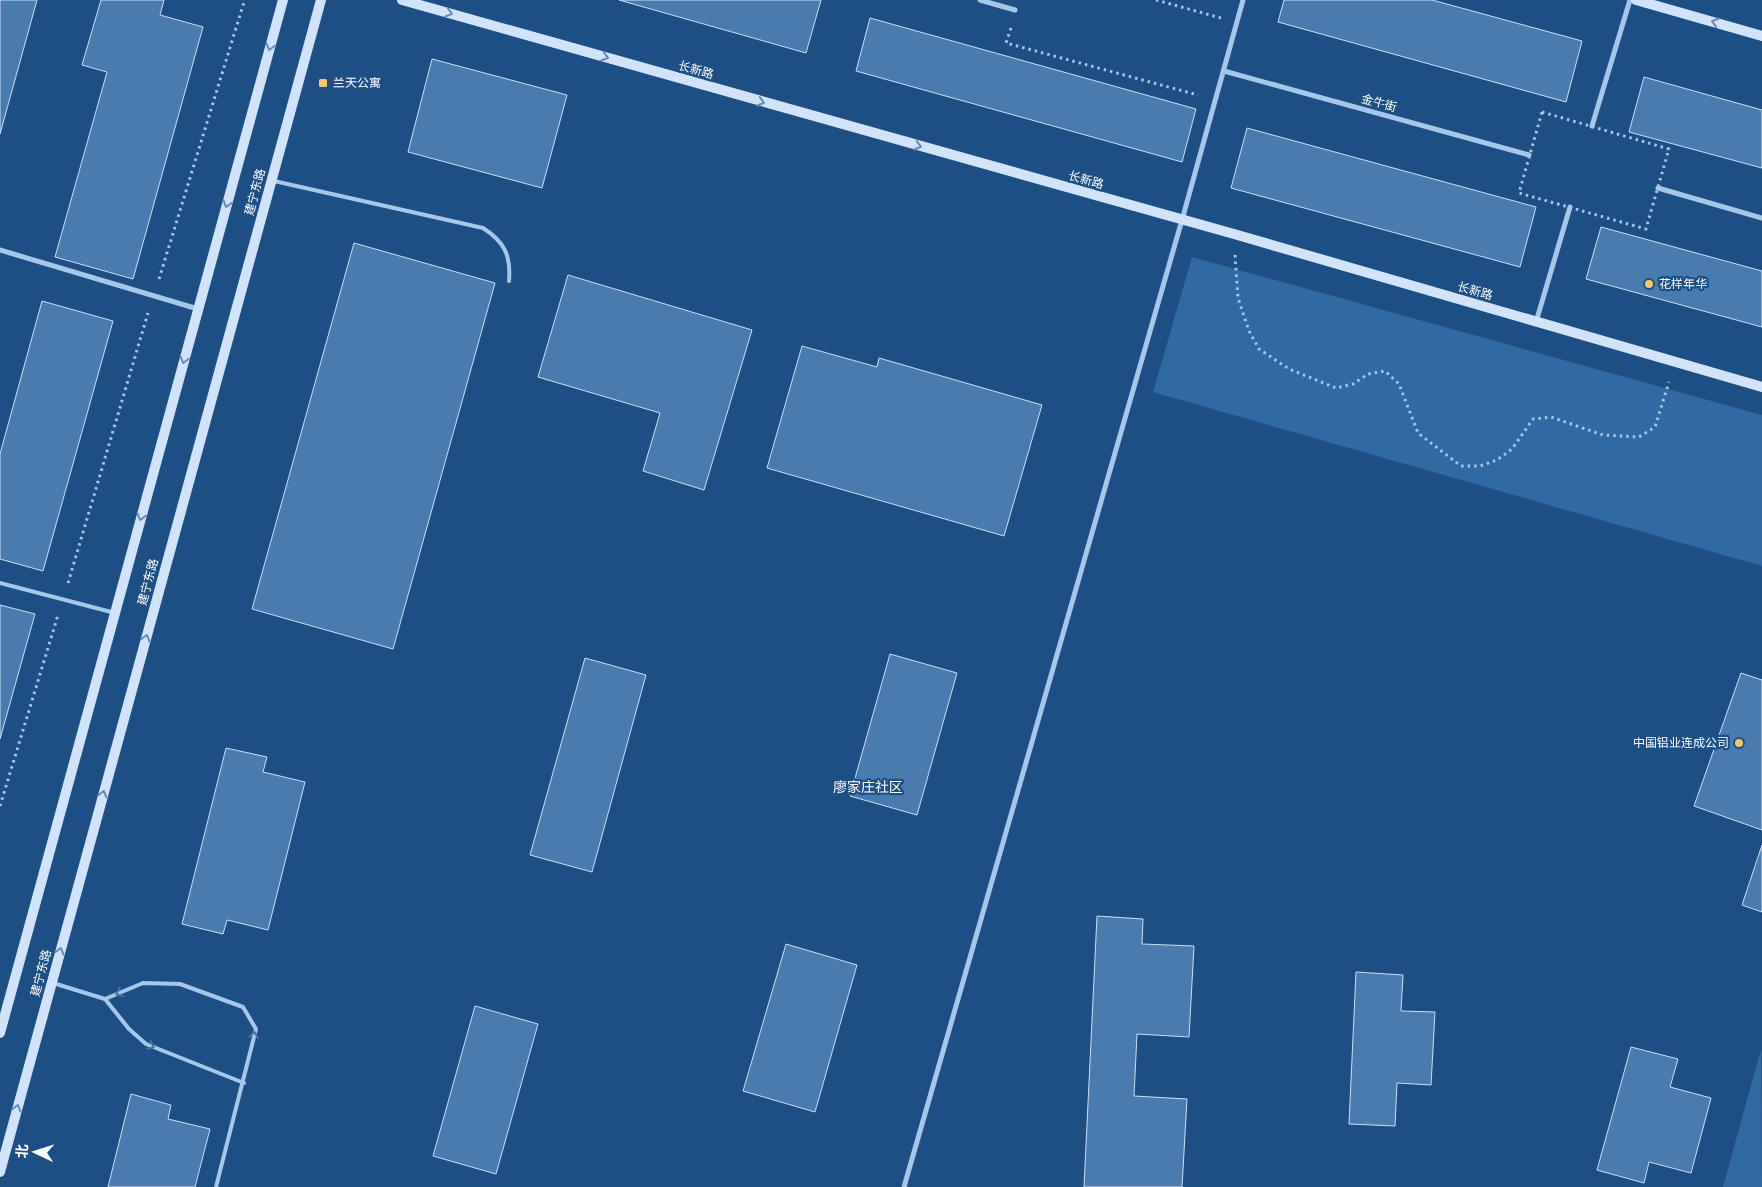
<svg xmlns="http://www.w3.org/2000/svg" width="1762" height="1187" font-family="'Fira Sans','Noto Sans SC',sans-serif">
<rect width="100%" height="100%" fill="#1e4f84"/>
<g fill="#3169a2">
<polygon points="1192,257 1762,415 1762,566 1153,392"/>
<polygon points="1761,1049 1762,1187 1723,1187"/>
</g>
<g fill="#4a7baf" stroke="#cae0f7">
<polygon points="0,0 37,0 0,134"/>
<polygon points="101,0 164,0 160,15 203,27 133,279 55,257 107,72 82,65"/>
<polygon points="619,0 821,0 806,53"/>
<polygon points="1284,0 1432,0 1582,41 1566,102 1278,22"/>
<polygon points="870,18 1196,109 1182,162 856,71"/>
<polygon points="432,59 567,95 542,188 408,152"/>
<polygon points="1644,77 1762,110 1762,168 1629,132"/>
<polygon points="1247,128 1536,207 1520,267 1231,188"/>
<polygon points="1601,227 1762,271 1762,327 1586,279"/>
<polygon points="354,243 495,283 393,649 252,609"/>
<polygon points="568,275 752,330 704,490 643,471 660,413 538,377"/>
<polygon points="42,301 113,321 43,571 0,559 0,454"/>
<polygon points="802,346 877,367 879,358 1042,405 1004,536 767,468"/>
<polygon points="0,605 35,614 0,739"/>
<polygon points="890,654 957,673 917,815 850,796"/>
<polygon points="585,658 646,675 592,872 530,855"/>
<polygon points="1741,673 1762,680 1762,830 1694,806"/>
<polygon points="226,748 267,757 263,772 305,782 268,930 227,920 223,934 182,924"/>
<polygon points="1762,845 1762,912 1742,905"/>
<polygon points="1097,916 1143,919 1142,944 1194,946 1189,1037 1137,1034 1134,1096 1187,1099 1182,1187 1084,1187"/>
<polygon points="786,944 857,965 815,1112 743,1091"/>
<polygon points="1356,972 1403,975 1401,1011 1435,1012 1431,1085 1397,1083 1395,1126 1349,1124"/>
<polygon points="475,1006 538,1024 496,1174 433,1156"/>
<polygon points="1631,1047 1678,1059 1670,1087 1711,1098 1691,1173 1649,1162 1644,1183 1597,1170"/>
<polygon points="131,1094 171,1105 168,1119 210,1129 195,1187 108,1187"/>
</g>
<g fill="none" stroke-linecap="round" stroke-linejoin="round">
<g stroke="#a5c7ea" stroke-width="3" stroke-dasharray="2.5 4" stroke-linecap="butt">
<polyline points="1156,0 1221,18"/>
<polyline points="1011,28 1006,43 1198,95"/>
<polygon points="1542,112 1669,149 1646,229 1519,193"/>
<polyline points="1235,255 1238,298 1249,331 1259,349 1289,369 1336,388 1353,384 1368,374 1385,371 1399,384 1418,433 1461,466 1480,466 1497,460 1512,449 1533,419 1551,417 1603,435 1639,437 1655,427 1669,382"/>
<polyline points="159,279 244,2 243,0"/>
<polyline points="68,583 148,313"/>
<polyline points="0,806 58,615"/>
</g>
<g stroke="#a5c7ea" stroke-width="4">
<path d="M274,181L483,228C505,242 511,256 509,281"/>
<polyline points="0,583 115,613"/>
<polyline points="53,983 105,999 129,1029 146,1044 244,1083"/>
<polyline points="105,999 143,983 180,984 243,1007 256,1029 216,1187"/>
</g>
<g stroke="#a5c7ea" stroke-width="5">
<polyline points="980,0 1015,10"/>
<polyline points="1224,71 1529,155"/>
<polyline points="1592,126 1630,0"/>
<polyline points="1658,188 1762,218"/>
<polyline points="0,250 198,309"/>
<polyline points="1536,322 1570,207"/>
<polyline points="904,1187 1182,220 1243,0"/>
</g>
<g stroke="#d1e3f8" stroke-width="10">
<polyline points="402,0 1234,234 1762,387"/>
<polyline points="1636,0 1762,36"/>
<polyline points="0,1033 283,0"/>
<polyline points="0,1172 321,0"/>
</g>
</g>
<defs><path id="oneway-chevron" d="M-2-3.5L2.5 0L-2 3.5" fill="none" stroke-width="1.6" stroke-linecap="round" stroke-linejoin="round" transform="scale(1.25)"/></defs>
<g stroke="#668ab2">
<use href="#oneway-chevron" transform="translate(449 13) rotate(16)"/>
<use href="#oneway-chevron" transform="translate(1715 22) rotate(-164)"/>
<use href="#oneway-chevron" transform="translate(270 47) rotate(105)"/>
<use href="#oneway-chevron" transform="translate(605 57) rotate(16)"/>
<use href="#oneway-chevron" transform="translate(761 102) rotate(16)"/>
<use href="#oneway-chevron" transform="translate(918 146) rotate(16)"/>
<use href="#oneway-chevron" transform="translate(227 204) rotate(105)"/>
<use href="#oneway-chevron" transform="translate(184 360) rotate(105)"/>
<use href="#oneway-chevron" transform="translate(141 517) rotate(105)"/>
<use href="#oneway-chevron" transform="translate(146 638) rotate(-75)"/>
<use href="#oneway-chevron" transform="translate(103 794) rotate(-75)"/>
<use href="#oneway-chevron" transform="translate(60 951) rotate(-75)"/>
<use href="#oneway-chevron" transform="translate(17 1108) rotate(-75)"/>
</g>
<g stroke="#4673a3">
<use href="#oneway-chevron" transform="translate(119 993) rotate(157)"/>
<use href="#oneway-chevron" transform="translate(254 1035) rotate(-82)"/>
<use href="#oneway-chevron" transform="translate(151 1046) rotate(26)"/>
</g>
<g fill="#f9c864" stroke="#1e4f84" stroke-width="2">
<rect x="318" y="78" width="10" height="10" rx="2.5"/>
<circle cx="1649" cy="284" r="5"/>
<circle cx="1739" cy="743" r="5"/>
</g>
<g text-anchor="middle" stroke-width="4.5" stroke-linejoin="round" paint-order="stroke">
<g font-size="12" fill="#fff" stroke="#1e4f84">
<text transform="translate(696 70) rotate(16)" y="4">长新路</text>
<text transform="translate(1379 103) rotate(15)" y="4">金牛街</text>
<text transform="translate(1086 180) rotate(16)" y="4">长新路</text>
<text transform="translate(255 192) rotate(-75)" y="4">建宁东路</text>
<text transform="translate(1475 291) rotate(16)" y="4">长新路</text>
<text transform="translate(148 582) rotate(-75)" y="4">建宁东路</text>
<text transform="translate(41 973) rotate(-75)" y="4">建宁东路</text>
</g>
<g font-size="12" fill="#fff" stroke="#1e4f84" text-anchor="start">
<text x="333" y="87">兰天公寓</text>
<text x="1659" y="288">花样年华</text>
<text x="1729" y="747" text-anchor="end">中国铝业连成公司</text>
</g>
<g font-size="14" fill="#fff" stroke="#1e4f84">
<text x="868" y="792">廖家庄社区</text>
</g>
</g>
<g transform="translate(35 1152) rotate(274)" stroke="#1e4f84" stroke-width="4" paint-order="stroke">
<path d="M0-4L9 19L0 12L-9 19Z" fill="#ffffff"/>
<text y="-8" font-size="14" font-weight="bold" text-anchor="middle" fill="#ffffff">北</text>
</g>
</svg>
